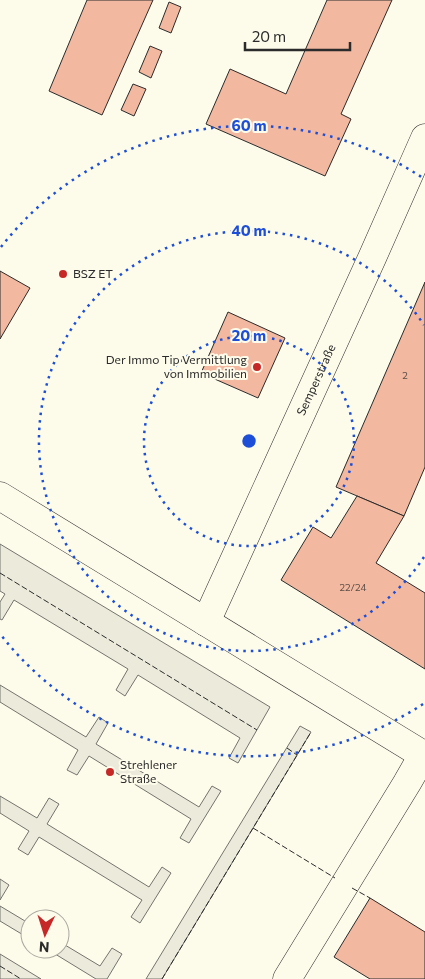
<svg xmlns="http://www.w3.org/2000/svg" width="425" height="979" font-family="Commissioner,sans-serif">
<rect width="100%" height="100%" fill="#fdfbea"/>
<g fill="#ecebdb" stroke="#74746e">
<polygon points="0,544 270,707 238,763 229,758 240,738 138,675 125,696 116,690 128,669 14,600 2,620 0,619 0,602 5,594 0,591"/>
<polygon points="0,685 86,737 99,717 108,723 96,744 199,807 212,786 221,791 189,843 180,838 191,819 89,756 77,775 67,770 78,750 0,702"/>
<polygon points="300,726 311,732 162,979 146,979"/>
<polygon points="0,796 37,818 49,798 59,804 47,824 149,887 162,867 171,873 140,923 131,917 142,900 39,837 28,855 18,849 29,831 0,813"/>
<polygon points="0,879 9,885 0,900"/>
<polygon points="0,906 30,924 30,939 0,921"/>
<polygon points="60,942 100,966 112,948 122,954 107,979 96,979 47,949 60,949"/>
<polygon points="0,954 41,979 0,979"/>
</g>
<g fill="#f2b8a0" stroke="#2b2b2b">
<polygon points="87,0 153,0 102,115 49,91"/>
<polygon points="327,0 392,0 341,114 351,119 325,176 206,124 230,69 286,94"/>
<polygon points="169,2 181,7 171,33 159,28"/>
<polygon points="150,46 162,51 151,78 139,72"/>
<polygon points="133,84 146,89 134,116 121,110"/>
<polygon points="0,271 30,288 0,339"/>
<polygon points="425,282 425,467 404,516 336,487"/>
<polygon points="228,312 285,338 258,398 201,373"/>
<polygon points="357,496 404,516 376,563 425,593 425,669 281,580 313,527 331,538"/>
<polygon points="370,898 425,932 425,979 370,979 334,957"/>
</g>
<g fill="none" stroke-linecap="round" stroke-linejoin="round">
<g stroke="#2b2b2b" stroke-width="29">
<g id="minor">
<path id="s1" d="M206,622L372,258L425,138"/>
<polyline points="287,979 407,783 423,755"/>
</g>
</g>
<g stroke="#2b2b2b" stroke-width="29">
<polyline id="major" points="0,496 425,756"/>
</g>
<use href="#minor" stroke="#fdfbea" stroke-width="28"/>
<use href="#major" stroke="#fdfbea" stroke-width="28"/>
<g stroke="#2b2b2b" stroke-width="1" stroke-dasharray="6 2.5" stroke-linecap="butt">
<polyline points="0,573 257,730"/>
<polyline points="287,748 297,755"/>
<polyline points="253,828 335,878"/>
<polyline points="352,888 370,898"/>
<polyline points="0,966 21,979"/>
<polyline points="162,979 311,732"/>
</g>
</g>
<g fill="none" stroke="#1d4ed8" stroke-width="2.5" stroke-dasharray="2.5 5">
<circle cx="249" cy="441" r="105"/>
<path d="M424 557A210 210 0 1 1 424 325"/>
<path d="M423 704A315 315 0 0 1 1 635M1 247A315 315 0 0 1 423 178"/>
</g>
<g fill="#c62828" stroke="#fdfbea" stroke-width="2">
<circle cx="63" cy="274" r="5"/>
<circle cx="257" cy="367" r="5"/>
<circle cx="110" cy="772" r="5"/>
</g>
<g text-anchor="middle" stroke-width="4" stroke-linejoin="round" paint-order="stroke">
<g font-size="10" fill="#5d4e48">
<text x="405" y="379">2</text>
<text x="353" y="591">22/24</text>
</g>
<g font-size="12" fill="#2b2b2b" stroke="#fdfbea" text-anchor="start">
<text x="73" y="278">BSZ ET</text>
<text x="247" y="364" text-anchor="end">Der Immo Tip Vermittlung<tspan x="247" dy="14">von Immobilien</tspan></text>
<text x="120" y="769">Strehlener<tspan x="120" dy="14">Straße</tspan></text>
</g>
<g font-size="12" fill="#2b2b2b" stroke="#fdfbea">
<text dy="4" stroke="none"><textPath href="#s1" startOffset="266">Semperstraße</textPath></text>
</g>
</g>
<circle cx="249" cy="441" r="8" fill="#1d4ed8" stroke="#fdfbea" stroke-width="2.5"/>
<g font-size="15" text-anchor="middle" font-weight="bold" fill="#1d4ed8" stroke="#fdfbea" stroke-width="4" stroke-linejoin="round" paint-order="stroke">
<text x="249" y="131">60 m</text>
<text x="249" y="236">40 m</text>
<text x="249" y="341">20 m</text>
</g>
<g transform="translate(45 934) rotate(184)"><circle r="24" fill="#fdfbea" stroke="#a9a89e"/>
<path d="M0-4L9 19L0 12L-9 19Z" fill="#c62828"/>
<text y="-8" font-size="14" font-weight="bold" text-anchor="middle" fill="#2b2b2b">N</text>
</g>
<path d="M245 42v8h105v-8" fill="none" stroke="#2b2b2b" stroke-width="2.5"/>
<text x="252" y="42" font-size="15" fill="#2b2b2b" stroke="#fdfbea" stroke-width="4" paint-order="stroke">20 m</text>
</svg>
